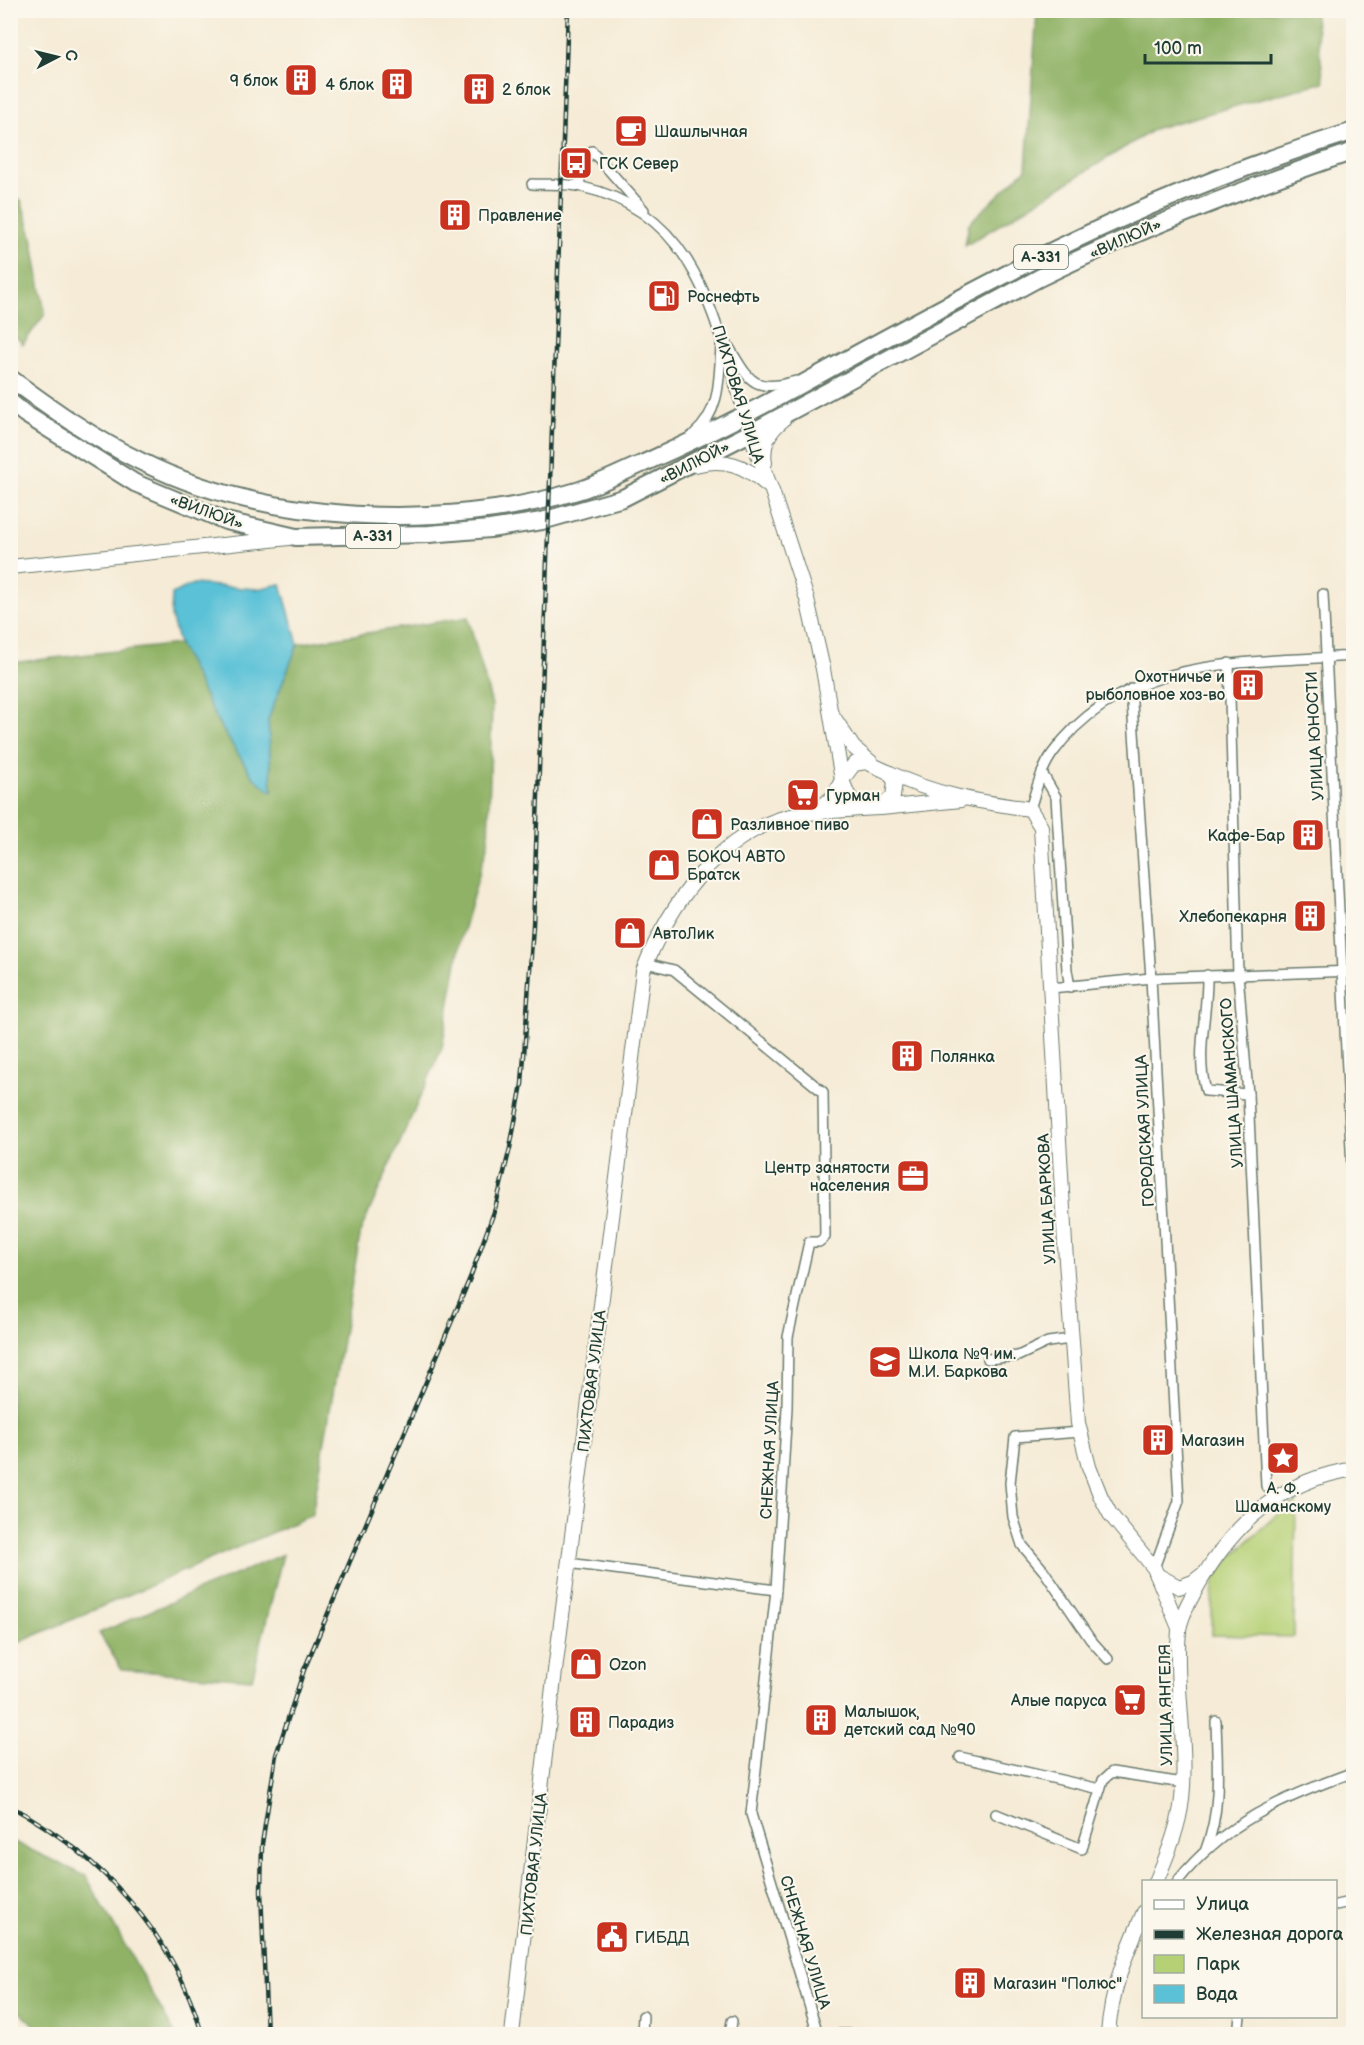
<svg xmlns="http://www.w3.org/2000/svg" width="1364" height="2045" font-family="'Balsamiq Sans',sans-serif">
<rect width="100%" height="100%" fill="#fbf7ec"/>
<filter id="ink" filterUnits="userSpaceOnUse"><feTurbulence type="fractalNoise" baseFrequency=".0167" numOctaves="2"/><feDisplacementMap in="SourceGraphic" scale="12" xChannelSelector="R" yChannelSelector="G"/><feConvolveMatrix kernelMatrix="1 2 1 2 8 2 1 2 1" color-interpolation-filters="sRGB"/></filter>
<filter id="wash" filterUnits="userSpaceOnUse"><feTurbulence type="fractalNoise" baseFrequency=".008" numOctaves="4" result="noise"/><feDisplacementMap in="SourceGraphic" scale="24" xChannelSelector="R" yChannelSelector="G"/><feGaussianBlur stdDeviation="1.35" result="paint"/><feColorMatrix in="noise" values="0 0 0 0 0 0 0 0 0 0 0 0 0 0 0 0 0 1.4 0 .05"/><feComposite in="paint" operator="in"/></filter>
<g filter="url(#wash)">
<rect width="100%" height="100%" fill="#f5ebd6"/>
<path fill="#b5d075" stroke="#6a8654" stroke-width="1.5" d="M1296,1501L1294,1637L1212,1635C1213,1621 1210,1590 1215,1579C1221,1564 1281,1509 1296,1501Z"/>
<g fill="#90b266" stroke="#58784d" stroke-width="1.5">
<polygon points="1037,11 1314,11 1324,82 1156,128 965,246 969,223 1026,169"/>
<polygon points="10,196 21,200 32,236 45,314 23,344 11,332"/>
<polygon points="468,617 492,705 488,843 461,938 442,1048 361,1230 312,1515 11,1646 10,663 179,644 219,724 253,777 272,791 268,719 298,644"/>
<polygon points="283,1554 252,1679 122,1670 99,1633"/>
<polygon points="10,1840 86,1876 175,2034 44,2034 11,2004"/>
</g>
<polygon fill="#5ac1d7" stroke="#3c7f86" stroke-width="1.5" points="193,584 257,589 281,584 298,644 268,719 272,792 253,777 219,724 179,644 171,616 172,594"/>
</g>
<g filter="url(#ink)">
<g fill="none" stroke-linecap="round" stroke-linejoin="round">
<g stroke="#6a7a6d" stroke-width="12">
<g id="street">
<path d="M532,184C548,185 567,183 582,187C699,213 714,320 744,416"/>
<polyline points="580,186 579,168 592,151 644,210"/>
<path d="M727,344C749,379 751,394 796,381"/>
<path d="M694,434C721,411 719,378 721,345"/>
<polyline points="1323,594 1354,1208"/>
<polyline points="1229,663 1238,974 1248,1094 1266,1486 1276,1497"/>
<polyline points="1131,689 1151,978 1179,1501 1154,1568"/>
<polyline points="1042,773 1056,797 1067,970 1070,987"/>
<path d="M1030,809C1036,790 1041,770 1052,754C1123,655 1246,663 1354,656"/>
<polyline points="646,963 674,970 823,1092 825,1237 819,1242 809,1242 788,1337 787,1408 776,1590 751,1814 818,2034 849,2034"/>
<path d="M1207,975C1208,1014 1195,1053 1206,1091L1248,1094"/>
<polyline points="1051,988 1151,978 1354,971"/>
<polyline points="988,1359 1018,1356 1048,1342 1071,1339"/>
<polyline points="1080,1432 1015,1437 1010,1483 1013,1517 1022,1545 1044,1571 1090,1639 1108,1659"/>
<polyline points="568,1563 776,1590"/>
<polyline points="960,1757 1100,1789"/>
<polyline points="996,1814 1082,1849 1103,1780 1112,1772 1183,1783"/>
<path d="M1206,1849C1222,1808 1217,1764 1216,1721"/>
<path d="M1177,1882C1223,1823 1284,1797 1354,1772"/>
<polyline points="1336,1905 1354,1901"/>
<polyline points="642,2034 643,2016"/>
<polyline points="730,2034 732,2021"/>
<polyline points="1238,2034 1240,2016"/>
</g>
</g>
<g stroke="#6a7a6d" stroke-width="16">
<g id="secondary">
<polyline points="750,433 772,491 807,599 823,669 842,780 833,797 815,812"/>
<path d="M765,463C762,444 769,431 783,420"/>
<path d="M695,465C724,457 745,465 767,485"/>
<polyline points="10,567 289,538"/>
<polyline points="833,716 853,747 872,763"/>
<polygon points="866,762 888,772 895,781 893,797 879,808 860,809 848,795 842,780 854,764"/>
<path d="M888,772C932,795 981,802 1030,809L1041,827L1066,1261L1078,1423L1089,1467L1101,1497L1110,1514L1154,1568L1179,1628"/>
<polyline points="881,808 961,800"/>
<polyline points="1157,1575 1179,1587 1193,1582 1202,1575"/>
<path d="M1156,1882C1167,1855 1179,1828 1182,1799C1188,1743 1174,1686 1179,1630C1181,1614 1193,1594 1201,1580C1237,1520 1283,1480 1354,1469"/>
<path d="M512,2034L553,1687L643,971C669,906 718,833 791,816C813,811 837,811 860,809"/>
<path d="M1108,2034C1111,1990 1126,1953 1144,1912"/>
</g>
</g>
<g stroke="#6a7a6d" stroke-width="20">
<g id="highway">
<path d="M10,378C52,409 93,438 140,461C266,524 443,531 577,491C600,484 622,472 644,463C698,439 750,413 802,384C876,343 952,302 1028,263C1132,210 1242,166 1354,131"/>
<path d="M10,402L25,414L135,483L226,521L296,537L429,534L490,529L542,521L623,498L750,433L1039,278C1141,228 1246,188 1354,151"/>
</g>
</g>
<use href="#street" stroke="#fff" stroke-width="9"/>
<use href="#secondary" stroke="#fff" stroke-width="14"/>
<use href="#highway" stroke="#fff" stroke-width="16"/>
<g stroke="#1f3d34" stroke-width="4.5">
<g id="rail">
<path d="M10,1806C101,1855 174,1934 202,2034"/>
<polyline points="267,2034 261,1891 262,1844 276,1755 304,1670 470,1278 495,1209 510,1148 522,1084 533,926 568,10"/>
</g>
</g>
<use href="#rail" stroke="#fbf7ec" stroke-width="2" stroke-dasharray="7" stroke-linecap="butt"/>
</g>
</g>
<defs>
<g id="building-square" transform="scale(1.725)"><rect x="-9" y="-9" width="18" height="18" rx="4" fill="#c8321e" stroke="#fbf7ec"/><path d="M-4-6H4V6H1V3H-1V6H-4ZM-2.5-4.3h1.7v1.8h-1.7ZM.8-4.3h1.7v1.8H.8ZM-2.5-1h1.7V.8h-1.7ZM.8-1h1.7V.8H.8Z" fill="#fff"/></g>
<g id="cafe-square" transform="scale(1.725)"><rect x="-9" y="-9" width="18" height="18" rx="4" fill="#c8321e" stroke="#fbf7ec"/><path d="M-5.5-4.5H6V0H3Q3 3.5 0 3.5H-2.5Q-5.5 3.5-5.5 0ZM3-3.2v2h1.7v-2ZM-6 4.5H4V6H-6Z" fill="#fff"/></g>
<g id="bus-square" transform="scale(1.725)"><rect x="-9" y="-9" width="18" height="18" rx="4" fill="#c8321e" stroke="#fbf7ec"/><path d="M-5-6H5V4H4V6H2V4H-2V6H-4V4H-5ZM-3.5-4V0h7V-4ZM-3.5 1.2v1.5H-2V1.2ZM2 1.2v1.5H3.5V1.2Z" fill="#fff"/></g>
<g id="fuel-square" transform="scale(1.725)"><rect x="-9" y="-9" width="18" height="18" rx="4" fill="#c8321e" stroke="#fbf7ec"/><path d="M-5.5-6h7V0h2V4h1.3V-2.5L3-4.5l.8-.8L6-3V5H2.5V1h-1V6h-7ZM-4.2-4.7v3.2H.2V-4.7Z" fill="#fff"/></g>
<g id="supermarket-square" transform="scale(1.725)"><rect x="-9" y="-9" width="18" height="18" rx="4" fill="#c8321e" stroke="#fbf7ec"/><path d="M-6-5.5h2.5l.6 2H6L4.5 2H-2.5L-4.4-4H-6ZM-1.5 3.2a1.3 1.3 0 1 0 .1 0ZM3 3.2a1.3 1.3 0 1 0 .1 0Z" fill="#fff"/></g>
<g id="shop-square" transform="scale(1.725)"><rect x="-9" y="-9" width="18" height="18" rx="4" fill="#c8321e" stroke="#fbf7ec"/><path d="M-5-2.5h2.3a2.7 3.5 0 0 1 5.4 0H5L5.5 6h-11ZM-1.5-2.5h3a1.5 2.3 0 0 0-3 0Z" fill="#fff"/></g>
<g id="office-square" transform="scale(1.725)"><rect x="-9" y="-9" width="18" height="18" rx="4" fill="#c8321e" stroke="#fbf7ec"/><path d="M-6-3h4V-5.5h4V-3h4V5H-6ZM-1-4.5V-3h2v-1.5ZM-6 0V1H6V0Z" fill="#fff"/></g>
<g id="school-square" transform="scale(1.725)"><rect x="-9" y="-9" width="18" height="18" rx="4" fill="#c8321e" stroke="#fbf7ec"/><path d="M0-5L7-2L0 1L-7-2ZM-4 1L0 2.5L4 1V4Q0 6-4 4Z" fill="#fff"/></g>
<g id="sight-square" transform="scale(1.725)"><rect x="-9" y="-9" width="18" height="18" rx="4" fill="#c8321e" stroke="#fbf7ec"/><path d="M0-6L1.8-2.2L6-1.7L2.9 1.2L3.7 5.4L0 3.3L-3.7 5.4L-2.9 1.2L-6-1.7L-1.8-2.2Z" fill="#fff"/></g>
<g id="civic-square" transform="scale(1.725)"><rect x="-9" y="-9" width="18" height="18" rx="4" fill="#c8321e" stroke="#fbf7ec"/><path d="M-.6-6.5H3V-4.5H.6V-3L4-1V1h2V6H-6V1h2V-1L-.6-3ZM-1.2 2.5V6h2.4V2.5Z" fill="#fff"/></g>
</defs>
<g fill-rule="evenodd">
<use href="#building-square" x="301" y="80"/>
<use href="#building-square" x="397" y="84"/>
<use href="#building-square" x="479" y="89"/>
<use href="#cafe-square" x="631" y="131"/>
<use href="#bus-square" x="576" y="163"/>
<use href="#building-square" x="455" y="215"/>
<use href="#fuel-square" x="664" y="296"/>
<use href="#building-square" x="1248" y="685"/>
<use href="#supermarket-square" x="803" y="795"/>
<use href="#shop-square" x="707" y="824"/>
<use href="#building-square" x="1308" y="835"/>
<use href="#shop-square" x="664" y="865"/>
<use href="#building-square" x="1310" y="916"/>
<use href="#shop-square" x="630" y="933"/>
<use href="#building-square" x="907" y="1056"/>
<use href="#office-square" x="913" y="1176"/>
<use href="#school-square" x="885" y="1362"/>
<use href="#building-square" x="1158" y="1440"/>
<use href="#sight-square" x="1283" y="1458"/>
<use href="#shop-square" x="586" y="1664"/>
<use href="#supermarket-square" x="1130" y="1700"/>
<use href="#building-square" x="821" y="1720"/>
<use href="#building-square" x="585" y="1722"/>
<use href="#civic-square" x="612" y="1937"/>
<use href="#building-square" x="970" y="1983"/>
</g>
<g text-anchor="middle" stroke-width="4.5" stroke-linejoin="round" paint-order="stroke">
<g fill="#fbf7ec" stroke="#61756b" stroke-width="1.5">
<rect x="1014" y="245" width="54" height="24" rx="4.5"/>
<rect x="346" y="524" width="54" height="24" rx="4.5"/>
</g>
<g font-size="15" font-weight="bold" fill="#1f3d34">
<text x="1041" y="262">А-331</text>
<text x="373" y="541">А-331</text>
</g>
<g font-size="16" fill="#1f3d34" stroke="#fbf7ec" text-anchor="start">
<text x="278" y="86" text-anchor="end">9 блок</text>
<text x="374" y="90" text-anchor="end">4 блок</text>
<text x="502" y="95">2 блок</text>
<text x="654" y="137">Шашлычная</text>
<text x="599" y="169">ГСК Север</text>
<text x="478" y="221">Правление</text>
<text x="687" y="302">Роснефть</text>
<text x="1225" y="682" text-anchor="end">Охотничье и<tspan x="1225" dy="18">рыболовное хоз-во</tspan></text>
<text x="826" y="801">Гурман</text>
<text x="730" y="830">Разливное пиво</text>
<text x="1285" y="841" text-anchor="end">Кафе-Бар</text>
<text x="687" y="862">БОКОЧ АВТО<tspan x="687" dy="18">Братск</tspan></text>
<text x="1287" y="922" text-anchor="end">Хлебопекарня</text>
<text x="653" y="939">АвтоЛик</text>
<text x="930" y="1062">Полянка</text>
<text x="890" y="1173" text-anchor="end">Центр занятости<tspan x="890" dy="18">населения</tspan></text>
<text x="908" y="1359">Школа №9 им.<tspan x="908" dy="18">М.И. Баркова</tspan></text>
<text x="1181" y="1446">Магазин</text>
<text x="1283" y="1494" text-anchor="middle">А. Ф.<tspan x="1283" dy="18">Шаманскому</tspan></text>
<text x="609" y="1670">Ozon</text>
<text x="1107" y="1706" text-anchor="end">Алые паруса</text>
<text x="844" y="1717">Малышок,<tspan x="844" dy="18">детский сад №90</tspan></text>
<text x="608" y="1728">Парадиз</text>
<text x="635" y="1943">ГИБДД</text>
<text x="993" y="1989">Магазин "Полюс"</text>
</g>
<g font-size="16" fill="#1f3d34" stroke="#fbf7ec">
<text transform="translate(1125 238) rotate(-24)" y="6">«ВИЛЮЙ»</text>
<text transform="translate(739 394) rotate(73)" y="6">ПИХТОВАЯ УЛИЦА</text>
<text transform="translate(694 462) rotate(-27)" y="6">«ВИЛЮЙ»</text>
<text transform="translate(207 511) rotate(20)" y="6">«ВИЛЮЙ»</text>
<text transform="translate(1314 736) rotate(-93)" y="6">УЛИЦА ЮНОСТИ</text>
<text transform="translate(1231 1083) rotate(-94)" y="6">УЛИЦА ШАМАНСКОГО</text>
<text transform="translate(1144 1131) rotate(-93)" y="6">ГОРОДСКАЯ УЛИЦА</text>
<text transform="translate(1046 1199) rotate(-93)" y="6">УЛИЦА БАРКОВА</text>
<text transform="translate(591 1381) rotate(-83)" y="6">ПИХТОВАЯ УЛИЦА</text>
<text transform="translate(769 1450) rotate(-87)" y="6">СНЕЖНАЯ УЛИЦА</text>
<text transform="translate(1165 1705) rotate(-91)" y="6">УЛИЦА ЯНГЕЛЯ</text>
<text transform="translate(533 1864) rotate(-84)" y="6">ПИХТОВАЯ УЛИЦА</text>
<text transform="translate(806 1942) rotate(73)" y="6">СНЕЖНАЯ УЛИЦА</text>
</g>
</g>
<rect width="1364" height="2045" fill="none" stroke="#fbf7ec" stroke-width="36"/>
<rect x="1142" y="1880" width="195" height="138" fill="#fbf7ec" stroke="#a3ada2" stroke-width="1.5"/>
<rect x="1154" y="1900" width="30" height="9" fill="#ffffff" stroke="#a3ada2" stroke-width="1.5"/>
<text x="1196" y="1910" font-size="18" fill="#1f3d34">Улица</text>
<rect x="1154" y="1930" width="30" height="9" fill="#1f3d34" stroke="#a3ada2" stroke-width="1.5"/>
<text x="1196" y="1940" font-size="18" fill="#1f3d34">Железная дорога</text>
<rect x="1154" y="1955" width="30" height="18" fill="#b5d075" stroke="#a3ada2" stroke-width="1.5"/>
<text x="1196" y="1970" font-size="18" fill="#1f3d34">Парк</text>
<rect x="1154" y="1985" width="30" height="18" fill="#5ac1d7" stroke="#a3ada2" stroke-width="1.5"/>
<text x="1196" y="2000" font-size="18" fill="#1f3d34">Вода</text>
<g transform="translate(57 57) rotate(83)" stroke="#fbf7ec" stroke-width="4.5" paint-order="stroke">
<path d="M0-4.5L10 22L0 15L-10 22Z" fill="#1f3d34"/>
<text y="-9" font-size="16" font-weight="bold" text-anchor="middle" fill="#1f3d34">С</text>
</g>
<path d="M1145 54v9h126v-9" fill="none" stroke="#1f3d34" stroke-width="3"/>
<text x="1154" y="54" font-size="18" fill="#1f3d34" stroke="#fbf7ec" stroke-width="4.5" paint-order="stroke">100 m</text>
</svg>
